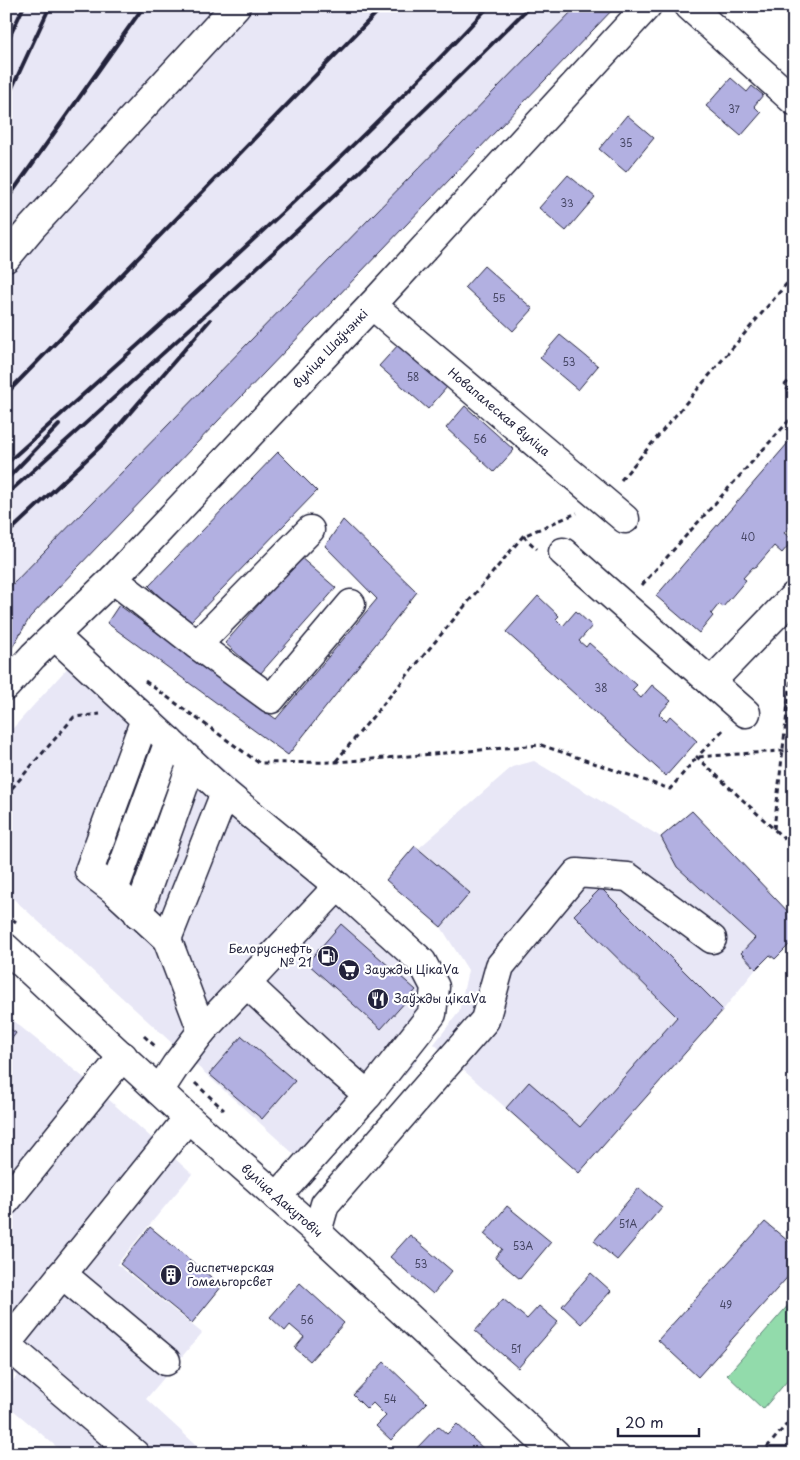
<svg xmlns="http://www.w3.org/2000/svg" width="800" height="1460" font-family="'Playpen Sans',sans-serif">
<rect width="100%" height="100%" fill="#fff"/>
<filter id="ink" filterUnits="userSpaceOnUse"><feTurbulence type="fractalNoise" baseFrequency=".02" numOctaves="2"/><feDisplacementMap in="SourceGraphic" scale="10" xChannelSelector="R" yChannelSelector="G"/><feConvolveMatrix kernelMatrix="1 2 1 2 8 2 1 2 1" color-interpolation-filters="sRGB"/></filter>
<g filter="url(#ink)">
<g fill="#e8e7f6">
<polygon points="6,6 577,6 6,591"/>
<polygon points="88,645 433,961 443,1015 415,1063 317,1175 6,892 6,736"/>
<polygon points="534,761 661,837 692,811 794,918 794,940 775,959 770,955 756,969 723,1010 579,1173 434,1044 459,1012 468,970 441,927 386,880 415,846 419,848 512,767"/>
<polygon points="6,1015 88,1081 192,1174 117,1264 202,1333 146,1399 206,1454 65,1454 6,1404 6,1389 17,1376 6,1367 6,1140 11,1134 6,1131"/>
</g>
<polygon fill="#92dbab" stroke="#5a7e73" points="791,1302 794,1304 794,1373 763,1409 727,1375"/>
<g fill="#b2b0e1" stroke="#22223b">
<polygon points="577,6 616,6 30,617 6,658 6,591"/>
<polygon points="731,78 747,92 752,86 763,95 754,106 761,113 741,136 706,106"/>
<polygon points="627,115 654,138 626,172 599,149"/>
<polygon points="568,175 595,197 566,231 539,208"/>
<polygon points="484,266 533,309 513,331 465,287"/>
<polygon points="560,335 598,366 578,390 540,358"/>
<polygon points="399,344 447,387 428,409 379,366"/>
<polygon points="465,406 514,450 494,472 446,428"/>
<polygon points="794,436 794,522 784,533 793,540 782,553 774,546 755,568 753,567 743,578 746,580 723,607 719,604 711,614 713,616 699,633 656,596"/>
<polygon points="278,452 317,491 188,624 149,586"/>
<polygon points="343,520 417,592 288,755 107,623 119,605 276,719 377,599 325,546"/>
<polygon points="300,557 336,588 260,674 225,643"/>
<polygon points="538,596 559,616 556,619 563,626 576,611 592,626 579,641 586,647 589,643 637,685 632,690 641,698 652,685 671,701 659,714 666,721 670,716 697,741 666,776 506,632"/>
<polygon points="692,811 794,918 794,940 775,959 770,955 756,969 741,953 755,938 677,867 661,837"/>
<polygon points="415,846 470,893 441,927 386,880"/>
<polygon points="601,888 723,1010 579,1173 506,1108 529,1082 580,1127 677,1017 574,915"/>
<polygon points="341,924 416,990 381,1029 307,963"/>
<polygon points="6,1026 16,1033 6,1047"/>
<polygon points="242,1036 295,1081 262,1119 209,1074"/>
<polygon points="639,1188 662,1207 617,1260 594,1241"/>
<polygon points="507,1206 551,1242 520,1279 495,1258 502,1249 484,1234"/>
<polygon points="765,1222 794,1246 794,1270 698,1377 658,1340"/>
<polygon points="150,1227 222,1286 192,1323 120,1264"/>
<polygon points="410,1235 452,1271 433,1294 390,1257"/>
<polygon points="591,1273 611,1291 581,1324 562,1306"/>
<polygon points="300,1283 344,1323 310,1361 295,1348 304,1337 290,1325 285,1331 270,1317"/>
<polygon points="503,1299 527,1319 539,1306 558,1322 518,1368 475,1331"/>
<polygon points="384,1362 427,1403 391,1440 376,1426 386,1416 373,1403 367,1409 353,1395"/>
<polygon points="457,1424 486,1451 483,1454 419,1454 415,1450 438,1426 447,1434"/>
</g>
<g fill="none" stroke-linecap="round" stroke-linejoin="round">
<g stroke="#22223b" stroke-width="31">
<g id="minor">
<polyline points="689,6 794,101"/>
<polyline points="6,258 32,227 236,6"/>
<path id="s1" d="M372,305L625,519"/>
<polyline points="563,552 746,713"/>
<polyline points="113,579 197,645 271,699 351,604"/>
<polyline points="55,636 225,793 167,939 202,1031"/>
<polyline points="197,645 310,530"/>
<polyline points="711,682 794,596"/>
<path id="s2" d="M6,686L33,656L113,579L372,305L647,6"/>
<polyline points="145,719 89,871 114,890 167,939"/>
<polyline points="225,793 338,886 422,962 435,987 432,1014 368,1095"/>
<polyline points="114,890 169,741"/>
<polyline points="138,914 192,763"/>
<polyline points="247,984 330,1062 368,1095 277,1197"/>
<polyline points="159,1091 176,1065 202,1031 338,886"/>
<polyline points="6,1201 123,1056"/>
<polyline points="317,1232 325,1204 485,1020 500,966 577,873 628,877 712,939"/>
<polyline points="62,1274 166,1361"/>
<polyline points="135,1454 6,1344 188,1118"/>
</g>
</g>
<g stroke="#22223b" stroke-width="31">
<g id="major">
<path id="s3" d="M6,948L188,1118L317,1232L556,1454"/>
</g>
</g>
<g stroke="#22223b" stroke-width="3" stroke-dasharray="5 4" stroke-linecap="butt">
<polyline points="794,375 784,386 794,394"/>
<polyline points="621,480 794,275"/>
<polyline points="523,536 537,549"/>
<polyline points="642,585 794,415"/>
<polyline points="145,681 259,763 336,762 541,745 670,789 697,757 794,750"/>
<polyline points="723,730 697,757 794,848"/>
<polyline points="336,761 523,536 577,513"/>
<polyline points="6,795 74,717 100,714"/>
<polyline points="774,829 794,650"/>
<polyline points="6,914 16,922"/>
<polyline points="144,1036 156,1047"/>
<polyline points="195,1083 224,1110"/>
<polyline points="761,1454 794,1416"/>
</g>
<use href="#minor" stroke="#fff" stroke-width="28"/>
<use href="#major" stroke="#fff" stroke-width="28"/>
<g stroke="#22223b" stroke-width="4">
<polyline points="6,44 24,6"/>
<polyline points="6,101 50,6"/>
<polyline points="6,201 144,6"/>
<polyline points="6,394 383,6"/>
<path d="M6,464C171,315 338,169 489,6"/>
<polyline points="6,480 59,425"/>
<path d="M6,495C184,335 361,176 530,6"/>
<polyline points="6,535 103,444 210,320"/>
</g>
</g>
</g>
<defs>
<g id="fuel-disc" transform="scale(1.125)"><circle r="9.5" fill="#22223b" stroke="#fff"/><path d="M-5.5-6h7V0h2V4h1.3V-2.5L3-4.5l.8-.8L6-3V5H2.5V1h-1V6h-7ZM-4.2-4.7v3.2H.2V-4.7Z" fill="#fff"/></g>
<g id="supermarket-disc" transform="scale(1.125)"><circle r="9.5" fill="#22223b" stroke="#fff"/><path d="M-6-5.5h2.5l.6 2H6L4.5 2H-2.5L-4.4-4H-6ZM-1.5 3.2a1.3 1.3 0 1 0 .1 0ZM3 3.2a1.3 1.3 0 1 0 .1 0Z" fill="#fff"/></g>
<g id="restaurant-disc" transform="scale(1.125)"><circle r="9.5" fill="#22223b" stroke="#fff"/><path d="M-5-6h1v4h1v-4h1v4h1v-4h1v5L-1.5 .5V6h-2V.5L-5-1ZM5-6V6H3V1.5H1.5Q1.5-4 5-6Z" fill="#fff"/></g>
<g id="building-disc" transform="scale(1.125)"><circle r="9.5" fill="#22223b" stroke="#fff"/><path d="M-4-6H4V6H1V3H-1V6H-4ZM-2.5-4.3h1.7v1.8h-1.7ZM.8-4.3h1.7v1.8H.8ZM-2.5-1h1.7V.8h-1.7ZM.8-1h1.7V.8H.8Z" fill="#fff"/></g>
</defs>
<g fill-rule="evenodd">
<use href="#fuel-disc" x="328" y="956"/>
<use href="#supermarket-disc" x="349" y="970"/>
<use href="#restaurant-disc" x="378" y="999"/>
<use href="#building-disc" x="171" y="1275"/>
</g>
<g text-anchor="middle" stroke-width="4.5" stroke-linejoin="round" paint-order="stroke">
<g font-size="10" fill="#464664">
<text x="734" y="113">37</text>
<text x="626" y="147">35</text>
<text x="567" y="207">33</text>
<text x="499" y="302">55</text>
<text x="569" y="366">53</text>
<text x="413" y="381">58</text>
<text x="480" y="443">56</text>
<text x="748" y="541">40</text>
<text x="601" y="692">38</text>
<text x="628" y="1228">51А</text>
<text x="523" y="1250">53А</text>
<text x="421" y="1268">53</text>
<text x="726" y="1309">49</text>
<text x="307" y="1324">56</text>
<text x="516" y="1353">51</text>
<text x="390" y="1403">54</text>
</g>
<g font-size="12" fill="#22223b" stroke="#fff">
<text dy="4" stroke="none"><textPath href="#s2" startOffset="468">вуліца Шаўчэнкі</textPath></text>
<text dy="4" stroke="none"><textPath href="#s1" startOffset="166">Новапалеская вуліца</textPath></text>
<text dy="4" stroke="none"><textPath href="#s3" startOffset="374">вуліца Дакутовіч</textPath></text>
</g>
<g font-size="12" fill="#22223b" stroke="#fff" text-anchor="start">
<text x="312" y="953" text-anchor="end">Белоруснефть<tspan x="312" dy="14">№ 21</tspan></text>
<text x="365" y="974">Заужды ЦікаVа</text>
<text x="394" y="1003">Заўжды цікаVа</text>
<text x="187" y="1272">диспетчерская<tspan x="187" dy="14">Гомельгорсвет</tspan></text>
</g>
</g>
<rect width="800" height="1460" fill="none" stroke="#fff" stroke-width="25"/>
<rect x="12" y="12" width="775" height="1435" fill="none" stroke="#22223b" stroke-width="2" filter="url(#ink)"/>
<path d="M618 1428v8h81v-8" fill="none" stroke="#22223b" stroke-width="2.5"/>
<text x="625" y="1428" font-size="15" fill="#22223b" stroke="#ffffff" stroke-width="4" paint-order="stroke">20 m</text>
</svg>
